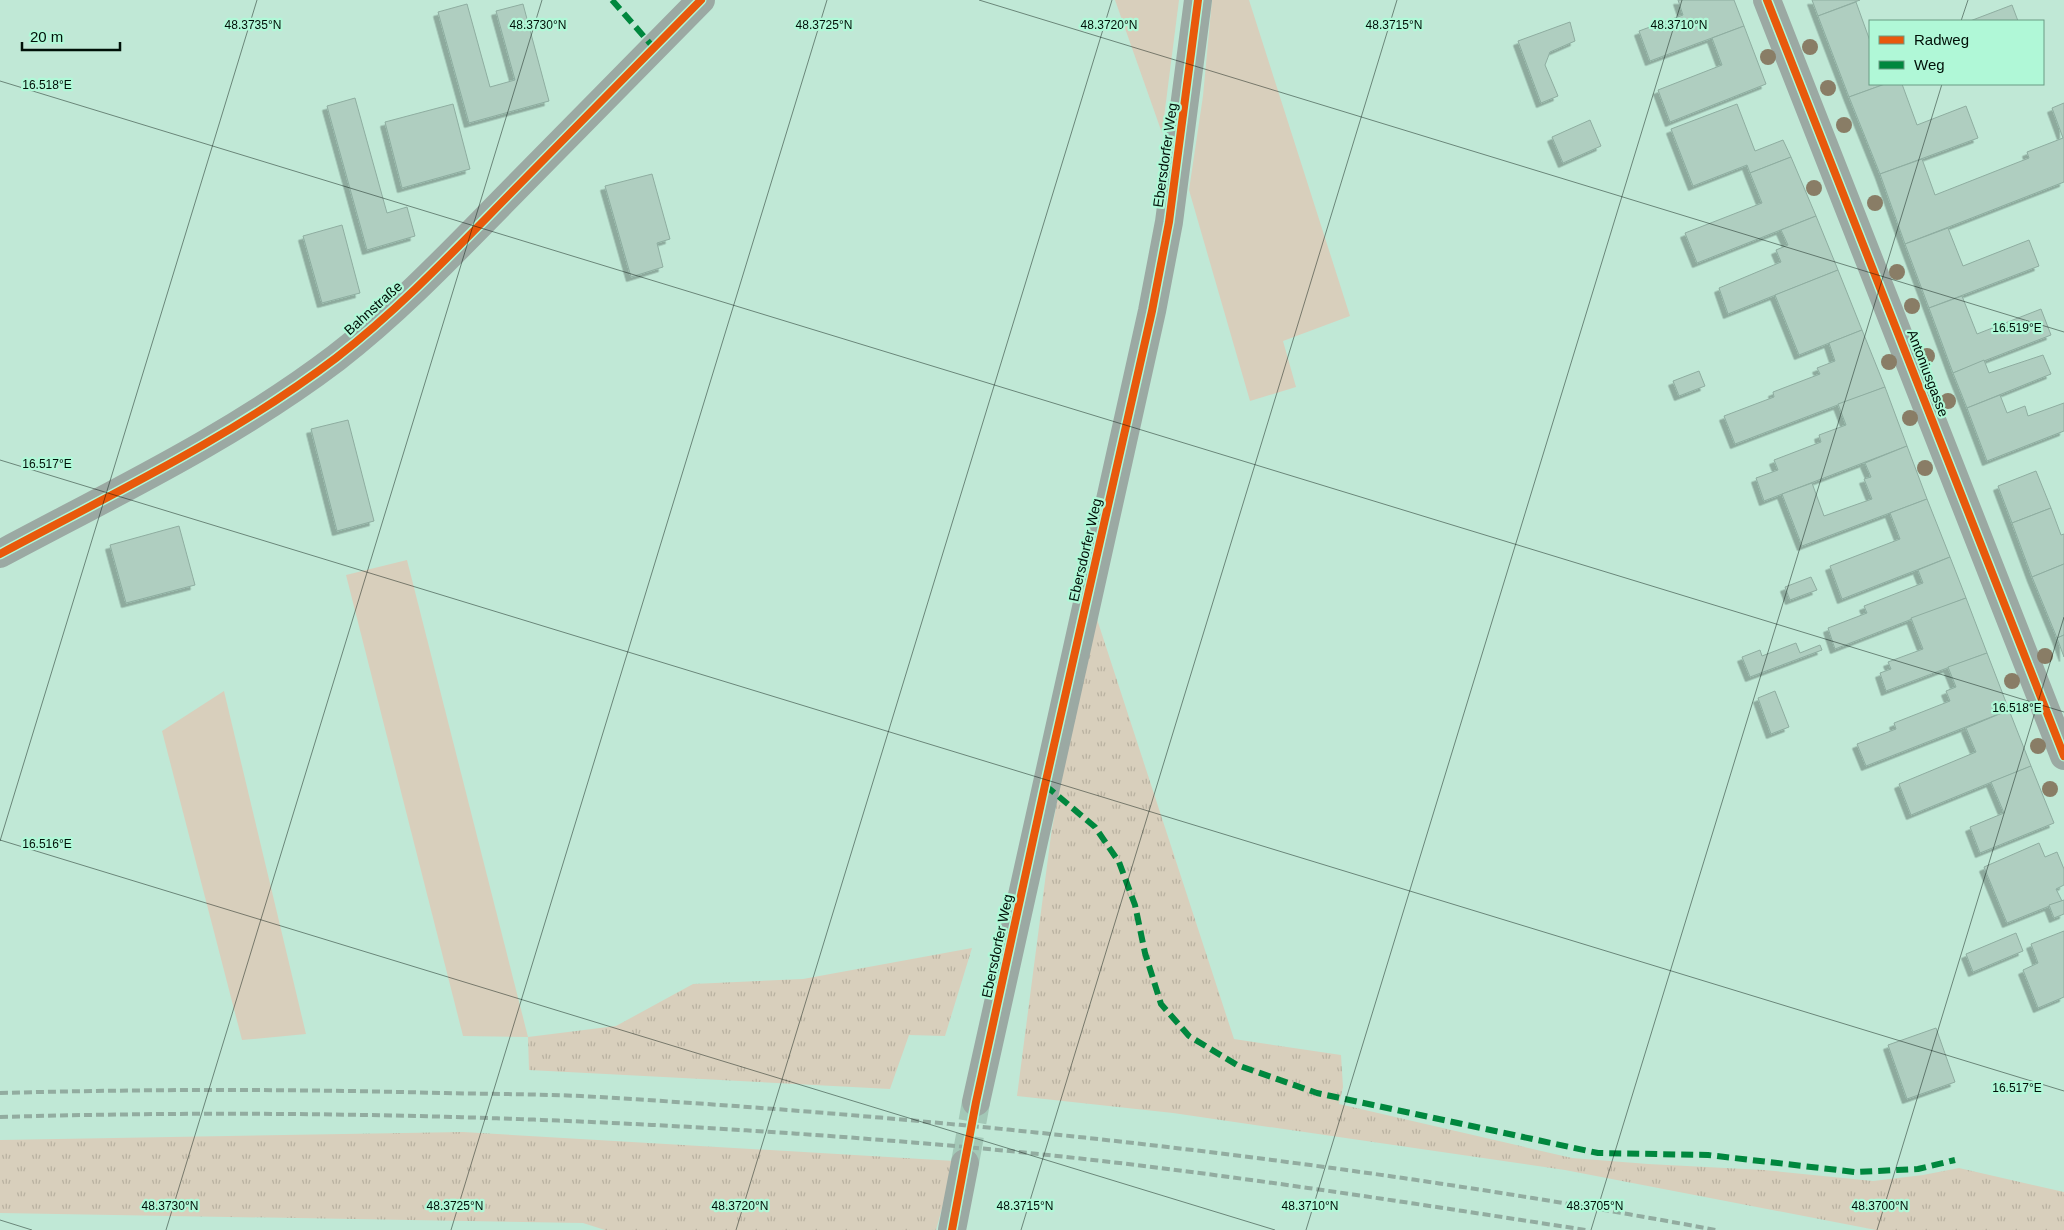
<svg xmlns="http://www.w3.org/2000/svg" width="2064" height="1230" font-family="Arial,sans-serif">
<defs>
<pattern id="grass-tufts" width="24" height="20" patternUnits="userSpaceOnUse" patternTransform="scale(1.25)"><rect width="24" height="20" fill="#d8cfbc"/><path d="M3 7l-1-3M5 7V3M7 7l1-3M15 17l-1-3M17 17v-4M19 17l1-3" fill="none" stroke="#b8b1a0"/></pattern>
<filter id="shadow"><feDropShadow dx="-4.5" dy="4.5" stdDeviation="0" flood-color="#0004"/></filter>
</defs>
<rect width="100%" height="100%" fill="#c0e8d6"/>
<g fill="url(#grass-tufts)">
<polygon points="1095,613 1234,1039 1341,1055 1343,1087 1339,1104 1572,1158 1648,1164 1764,1170 1873,1181 1923,1175 1959,1168 2064,1192 2064,1230 1876,1230 1565,1170 1173,1113 1017,1096 1051,835 1065,756"/>
<polygon points="972,948 945,1036 909,1035 890,1089 529,1070 528,1037 616,1026 693,984 803,979"/>
<polygon points="463,1132 955,1161 936,1230 605,1230 583,1223 0,1213 0,1140"/>
</g>
<g fill="#d8cfbc">
<polygon points="1115,0 1179,0 1162,133"/>
<polygon points="1212,0 1249,0 1350,316 1283,341 1296,387 1250,401 1189,190 1203,96"/>
<polygon points="407,560 528,1037 463,1036 346,575"/>
<polygon points="224,691 306,1034 242,1040 162,731"/>
</g>
<g fill="#afcec0" stroke="#8eada0" filter="url(#shadow)">
<polygon points="1678,0 1734,0 1744,26 1650,61 1639,31 1683,15"/>
<polygon points="1812,0 1860,0 1818,16"/>
<polygon points="1856,2 1870,41 1870,84 1885,84 1849,97 1818,16"/>
<polygon points="467,4 490,87 515,80 496,11 523,4 549,101 469,123 438,12"/>
<polygon points="2012,5 2018,21 1970,21"/>
<polygon points="1570,22 1575,41 1550,52 1545,65 1558,96 1541,103 1518,41"/>
<polygon points="1744,26 1766,84 1670,122 1658,90 1722,65 1712,38"/>
<polygon points="1885,84 1902,84 1917,125 1966,106 1978,138 1880,174 1849,97"/>
<polygon points="355,98 387,213 407,207 415,236 367,250 327,106"/>
<polygon points="2064,103 2064,182 1905,244 1880,174 1922,159 1935,195 2029,158 2027,152 2063,138 2052,108"/>
<polygon points="453,104 470,169 402,188 385,122"/>
<polygon points="1737,104 1755,151 1783,140 1791,157 1750,173 1747,165 1693,186 1671,129"/>
<polygon points="1590,120 1601,146 1563,163 1552,137"/>
<polygon points="1791,157 1816,216 1697,263 1685,233 1762,203 1750,173"/>
<polygon points="652,174 670,239 657,243 663,267 631,277 605,186"/>
<polygon points="1816,216 1838,270 1728,314 1719,288 1781,262 1776,250 1788,245 1781,230"/>
<polygon points="342,225 360,293 322,303 303,236"/>
<polygon points="1948,228 1963,266 2029,240 2039,266 1929,308 1905,244"/>
<polygon points="1838,270 1862,330 1799,355 1775,295"/>
<polygon points="1962,296 1977,334 2041,309 2051,335 1953,373 1929,308"/>
<polygon points="1862,330 1885,387 1735,444 1724,416 1774,397 1773,392 1820,374 1817,368 1835,361 1829,343"/>
<polygon points="2043,355 2051,374 1967,408 1953,373 1984,360 1989,373"/>
<polygon points="1699,371 1705,386 1679,396 1673,381"/>
<polygon points="1885,387 1907,446 1764,501 1756,478 1778,470 1774,460 1821,442 1819,435 1846,425 1838,404"/>
<polygon points="2000,395 2007,413 2025,406 2028,416 2064,403 2064,431 1987,461 1967,408"/>
<polygon points="348,420 374,521 337,531 311,429"/>
<polygon points="1907,446 1927,499 1802,546 1782,494 1812,483 1824,516 1872,499 1864,479 1871,477 1865,463"/>
<polygon points="2036,471 2051,508 2012,523 1998,486"/>
<polygon points="1927,499 1950,557 1842,599 1830,566 1900,539 1890,513"/>
<polygon points="2051,508 2061,535 2064,534 2064,564 2032,577 2012,523"/>
<polygon points="179,526 195,585 126,603 110,545"/>
<polygon points="1950,557 1966,598 1835,649 1828,628 1867,613 1864,606 1923,583 1918,570"/>
<polygon points="2064,564 2064,635 2057,638 2032,577"/>
<polygon points="1811,577 1817,590 1790,600 1785,587"/>
<polygon points="1966,598 1987,653 1886,691 1880,673 1891,669 1888,662 1923,649 1911,618"/>
<polygon points="2064,635 2064,657 2057,638"/>
<polygon points="1796,643 1800,653 1820,645 1822,650 1750,677 1742,657 1760,650 1762,656"/>
<polygon points="1987,653 2009,710 1866,766 1857,744 1896,729 1894,723 1950,701 1946,691 1956,687 1948,667"/>
<polygon points="1775,691 1789,727 1771,734 1758,698"/>
<polygon points="2009,710 2031,766 1911,815 1899,784 1976,752 1966,728"/>
<polygon points="2031,766 2054,823 1980,853 1970,827 2004,813 1991,782"/>
<polygon points="2039,843 2045,857 2057,852 2064,869 2064,885 2056,889 2062,901 2007,923 1984,867"/>
<polygon points="2064,900 2064,914 2054,918 2049,905"/>
<polygon points="2064,931 2064,997 2038,1008 2023,970 2038,963 2031,944"/>
<polygon points="2016,933 2023,951 1973,972 1966,954"/>
<polygon points="1936,1028 1955,1082 1907,1099 1888,1045"/>
</g>
<g fill="none" stroke-linecap="round" stroke-linejoin="round">
<polyline stroke="#a3c8b7" stroke-width="28" stroke-dasharray="28 14" stroke-linecap="butt" points="965,1163 976,1102"/>
<g stroke="#9ba9a3" stroke-width="28">
<polyline points="1767,0 2064,756"/>
<path d="M0,554C114,493 232,437 336,358C398,310 452,253 507,197C572,131 636,66 701,0"/>
<polyline points="976,1102 1152,311 1169,222 1198,0"/>
<polyline points="952,1230 965,1163"/>
</g>
<g stroke="#92aca0" stroke-width="4" stroke-dasharray="8 4" stroke-linecap="butt">
<path d="M0,1093C147,1089 295,1089 442,1093C488,1094 534,1094 581,1096C961,1118 1341,1160 1716,1230"/>
<path d="M0,1117C315,1108 629,1118 943,1145C1158,1163 1372,1197 1586,1230"/>
</g>
<g stroke="#00873e" stroke-width="6" stroke-dasharray="12 6" stroke-linecap="butt">
<polyline points="612,0 654,48"/>
<polyline points="1045,785 1095,827 1119,862 1135,905 1145,953 1161,1004 1189,1036 1237,1065 1317,1093 1598,1153 1708,1155 1855,1172 1918,1169 1955,1160"/>
</g>
<g stroke="#b0f8d7" stroke-width="11">
<g id="cycleway">
<polyline points="1767,0 2064,756"/>
<path d="M0,554C114,493 232,437 336,358C398,310 452,253 507,197C572,131 636,66 701,0"/>
<polyline points="952,1230 976,1102 1045,785 1152,311 1169,222 1198,0"/>
</g>
</g>
<use href="#cycleway" stroke="#e8590c" stroke-width="8"/>
</g>
<g fill="#897d66">
<circle cx="1810" cy="47" r="8"/>
<circle cx="1768" cy="57" r="8"/>
<circle cx="1828" cy="88" r="8"/>
<circle cx="1844" cy="125" r="8"/>
<circle cx="1814" cy="188" r="8"/>
<circle cx="1875" cy="203" r="8"/>
<circle cx="1897" cy="272" r="8"/>
<circle cx="1912" cy="306" r="8"/>
<circle cx="1927" cy="356" r="8"/>
<circle cx="1889" cy="362" r="8"/>
<circle cx="1948" cy="401" r="8"/>
<circle cx="1910" cy="418" r="8"/>
<circle cx="1925" cy="468" r="8"/>
<circle cx="2045" cy="656" r="8"/>
<circle cx="2012" cy="681" r="8"/>
<circle cx="2038" cy="746" r="8"/>
<circle cx="2050" cy="789" r="8"/>
</g>
<path fill="none" stroke="#001008" stroke-width="1" stroke-opacity="0.45" d="M979,0L2064,332M1961,21L1968,0M0,81L2064,712M0,460L2064,1091M0,840L1275,1230M0,841L257,0M0,1220L32,1230M166,1230L542,0M451,1230L827,0M736,1230L1112,0M1021,1230L1397,0M1306,1230L1682,0M1591,1230L1942,84M1877,1230L2064,617"/>
<g text-anchor="middle" stroke-width="4.5" stroke-linejoin="round" paint-order="stroke">
<g font-size="14" fill="#001008" stroke="#b0f8d7">
<text transform="translate(1165 155) rotate(-82)" y="5">Ebersdorfer Weg</text>
<text transform="translate(373 308) rotate(-42)" y="5">Bahnstraße</text>
<text transform="translate(1928 373) rotate(69)" y="5">Antoniusgasse</text>
<text transform="translate(1085 550) rotate(-77)" y="5">Ebersdorfer Weg</text>
<text transform="translate(997 946) rotate(-78)" y="5">Ebersdorfer Weg</text>
</g>
</g>
<g font-size="12" text-anchor="middle" fill="#001008" stroke="#b0f8d7" stroke-width="4.5" stroke-linejoin="round" paint-order="stroke">
<text x="253" y="29">48.3735°N</text>
<text x="538" y="29">48.3730°N</text>
<text x="824" y="29">48.3725°N</text>
<text x="1109" y="29">48.3720°N</text>
<text x="1394" y="29">48.3715°N</text>
<text x="1679" y="29">48.3710°N</text>
<text x="47" y="89">16.518°E</text>
<text x="2017" y="332">16.519°E</text>
<text x="47" y="468">16.517°E</text>
<text x="2017" y="712">16.518°E</text>
<text x="47" y="848">16.516°E</text>
<text x="2017" y="1092">16.517°E</text>
<text x="170" y="1210">48.3730°N</text>
<text x="455" y="1210">48.3725°N</text>
<text x="740" y="1210">48.3720°N</text>
<text x="1025" y="1210">48.3715°N</text>
<text x="1310" y="1210">48.3710°N</text>
<text x="1595" y="1210">48.3705°N</text>
<text x="1880" y="1210">48.3700°N</text>
</g>
<rect x="1869" y="20" width="175" height="65" fill="#b0f8d7" stroke="#6a9b84"/>
<rect x="1879" y="36" width="25" height="8" fill="#e8590c" stroke="#6a9b84"/>
<text x="1914" y="45" font-size="15" fill="#001008">Radweg</text>
<rect x="1879" y="61" width="25" height="8" fill="#00873e" stroke="#6a9b84"/>
<text x="1914" y="70" font-size="15" fill="#001008">Weg</text>
<path d="M22 42v8h98v-8" fill="none" stroke="#001008" stroke-width="2.5"/>
<text x="30" y="42" font-size="15" fill="#001008" stroke="#b0f8d7" stroke-width="4" paint-order="stroke">20 m</text>
</svg>
